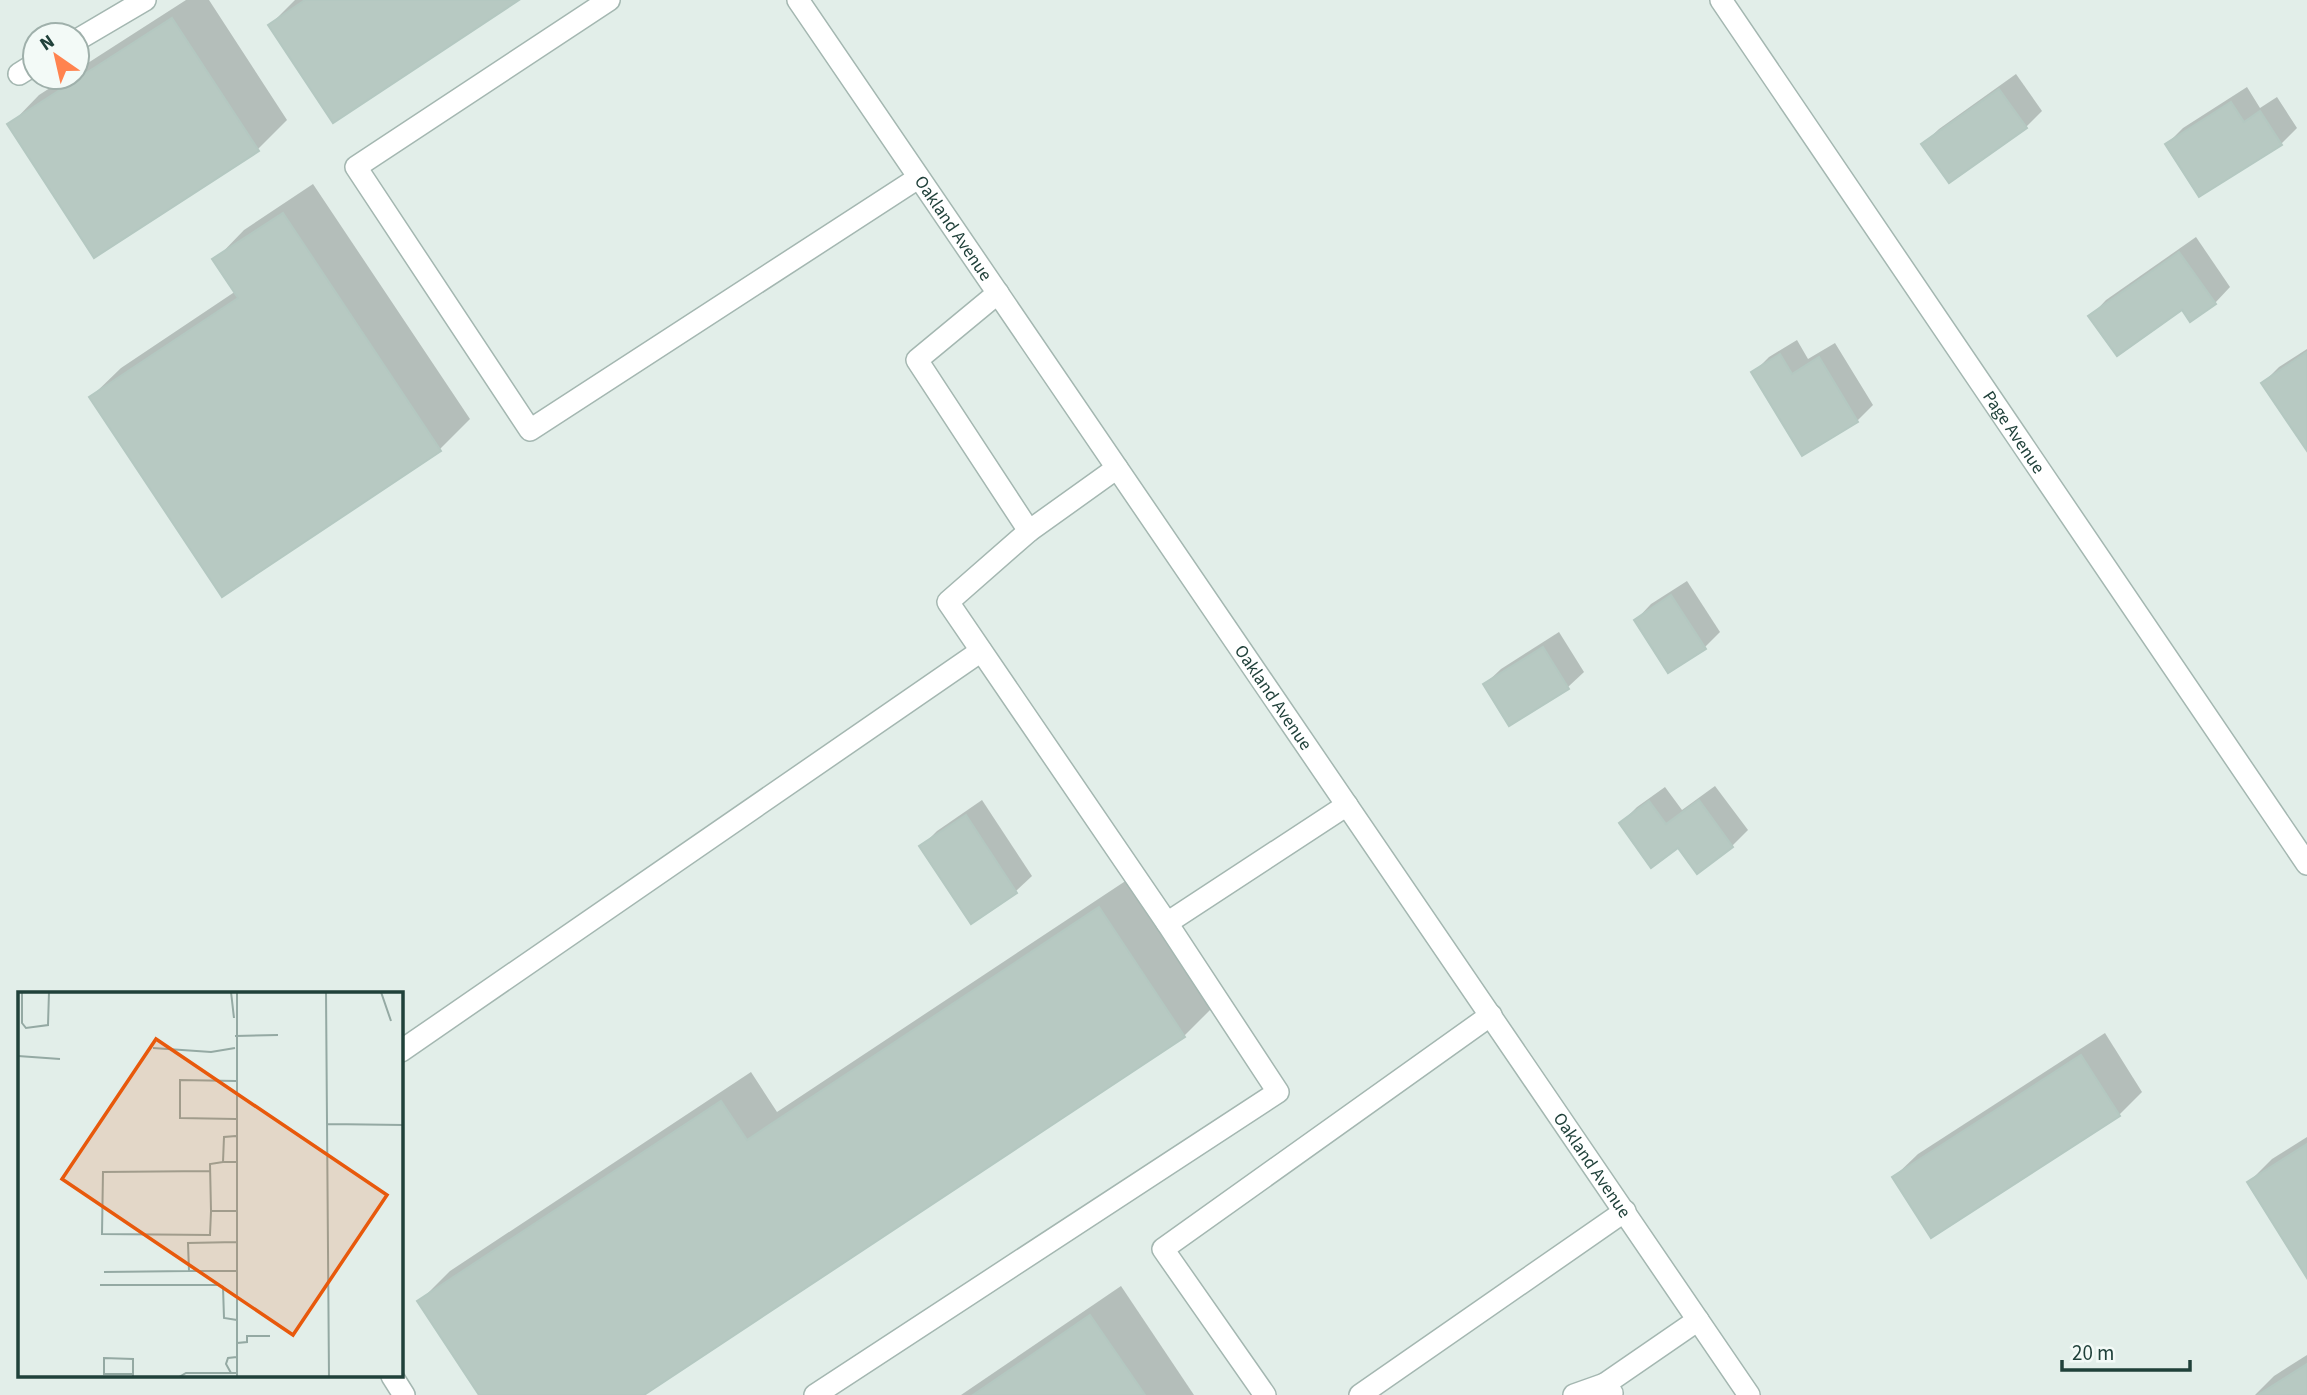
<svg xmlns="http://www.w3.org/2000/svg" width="2307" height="1395" font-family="'Source Sans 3',sans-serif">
<rect width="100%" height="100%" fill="#e2eee9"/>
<g fill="#0003">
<polygon points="186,0 209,0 287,120 257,150 10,125 39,95 67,77 77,77 77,70"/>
<polygon points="295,0 516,0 270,25"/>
<polygon points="2016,74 2042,111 2026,127 1949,181 1923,144 1939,129"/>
<polygon points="2247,87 2260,108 2277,97 2297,128 2281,144 2167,144 2183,128"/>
<polygon points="313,184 470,419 440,449 222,595 91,397 121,368 236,291 215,260 244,230"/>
<polygon points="2196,237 2230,287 2215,303 2183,308 2091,316 2106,300"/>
<polygon points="1797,340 1808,359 1835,343 1873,405 1857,421 1754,372 1769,357"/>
<polygon points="2307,349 2307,448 2263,383 2279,367"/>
<polygon points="1687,581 1720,632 1705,647 1636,620 1651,604"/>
<polygon points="1559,632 1584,672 1568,687 1509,724 1485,684 1501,669"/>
<polygon points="1715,786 1748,830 1732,846 1679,846 1621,823 1637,807 1665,787 1682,810"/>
<polygon points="982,800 1032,876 1016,891 971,922 922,846 937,831"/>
<polygon points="1130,878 1214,1006 1184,1036 640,1395 481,1395 420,1301 450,1271 751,1072 777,1112"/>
<polygon points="2105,1033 2142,1092 2119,1115 1894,1177 1918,1154"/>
<polygon points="2307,1137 2307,1275 2249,1182 2272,1159"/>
<polygon points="1121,1286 1194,1395 961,1395"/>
<polygon points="2307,1355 2307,1395 2255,1395 2274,1376"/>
</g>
<g fill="#b7c9c2" stroke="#b4c8c1" stroke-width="2">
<polygon points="305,0 519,0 333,123 268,25"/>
<polygon points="172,18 259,151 94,258 7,124"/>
<polygon points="1999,89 2027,128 1949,183 1921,144"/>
<polygon points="2231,102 2244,122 2260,111 2282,145 2199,197 2165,144"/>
<polygon points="283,213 441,451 222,597 89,397 238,298 212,259"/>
<polygon points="2179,252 2216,304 2190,322 2182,310 2117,356 2088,316"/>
<polygon points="2307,352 2307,451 2261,383"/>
<polygon points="1780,354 1792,374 1819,357 1858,422 1802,456 1751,372"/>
<polygon points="1671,595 1706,649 1668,673 1634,620"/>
<polygon points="1543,647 1569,689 1509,726 1483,684"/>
<polygon points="1699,800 1733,847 1697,874 1678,848 1651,868 1619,823 1649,801 1666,824"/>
<polygon points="966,815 1017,893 971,924 919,846"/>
<polygon points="1099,907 1185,1037 644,1395 479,1395 417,1301 721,1101 747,1140"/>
<polygon points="2081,1055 2120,1116 1931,1238 1892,1177"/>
<polygon points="2307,1144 2307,1278 2247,1182"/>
<polygon points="1090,1315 1145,1395 973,1395"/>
<polygon points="2307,1364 2307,1395 2258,1395"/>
</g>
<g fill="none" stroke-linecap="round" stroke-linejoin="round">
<g stroke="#a4b7b1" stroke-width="24">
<g id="minor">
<polyline points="609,0 356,167 530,430 918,178"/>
<path id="s1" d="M798,0L1749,1395"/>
<path id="s2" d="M1721,0L2307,864"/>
<polyline points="77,40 145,0"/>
<polyline points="19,74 35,64"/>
<polyline points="998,293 917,360 1029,531 1117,468"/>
<polyline points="1029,531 948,602 1167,923 1347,805"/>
<polyline points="401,1051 981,651"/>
<polyline points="392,1376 404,1395"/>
<polyline points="1605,1384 1698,1320"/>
<polyline points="815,1395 1278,1092 1167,923"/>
<polyline points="1265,1395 1163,1249 1491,1015"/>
<polyline points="1360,1395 1625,1211"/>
<polyline points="1574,1395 1605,1384 1612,1393"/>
</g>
</g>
<use href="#minor" stroke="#fff" stroke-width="21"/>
</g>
<g text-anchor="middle" stroke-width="5" stroke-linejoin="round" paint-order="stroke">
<g font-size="18" fill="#20413a" stroke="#f3faf7">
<text dy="6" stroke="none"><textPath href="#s1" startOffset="276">Oakland Avenue</textPath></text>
<text dy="6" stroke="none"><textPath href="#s2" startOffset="522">Page Avenue</textPath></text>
<text dy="6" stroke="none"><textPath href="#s1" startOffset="844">Oakland Avenue</textPath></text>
<text dy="6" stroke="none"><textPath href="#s1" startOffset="1410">Oakland Avenue</textPath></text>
</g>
</g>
<g transform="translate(18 992)">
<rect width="385" height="385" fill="#e2eee9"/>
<path fill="none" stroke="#94a9a3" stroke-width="2" d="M4,0V31L8,36L30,33L31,0M213,0L216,26M308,0L311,385M363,0L373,29M217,44L260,43M135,56L193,60L217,56M0,64L42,67M218,89L162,88V126L218,127M310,132L385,133M218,144L206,145L205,170H218M205,170L192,172L193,219H219M192,179L85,180L84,242L192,243L193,219M219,250L170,251L171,279H219M86,280L171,279M82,293H201L205,295L206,326L219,328M219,351L229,350V344H252M213,381L208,372L210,366L219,365M115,382H86V366L115,367V385M161,385L168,381H219M219,385V0"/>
<path fill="#e8590c" fill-opacity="0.15" stroke="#e8590c" stroke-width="3.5" d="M138,47L369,203L275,343L44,187Z"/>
<rect width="385" height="385" fill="none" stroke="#20413a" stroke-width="3.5"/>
</g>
<g transform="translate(56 56) rotate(326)"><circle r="33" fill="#f3faf7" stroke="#9fb0ab" stroke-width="2"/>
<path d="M0-5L12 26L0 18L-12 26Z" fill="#ff834f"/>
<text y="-10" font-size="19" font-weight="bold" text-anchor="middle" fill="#20413a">N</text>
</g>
<path d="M2062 1360v10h128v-10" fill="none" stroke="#20413a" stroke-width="3.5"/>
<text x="2072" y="1360" font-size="21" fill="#20413a" stroke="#f3faf7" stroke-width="5" paint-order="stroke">20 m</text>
</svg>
